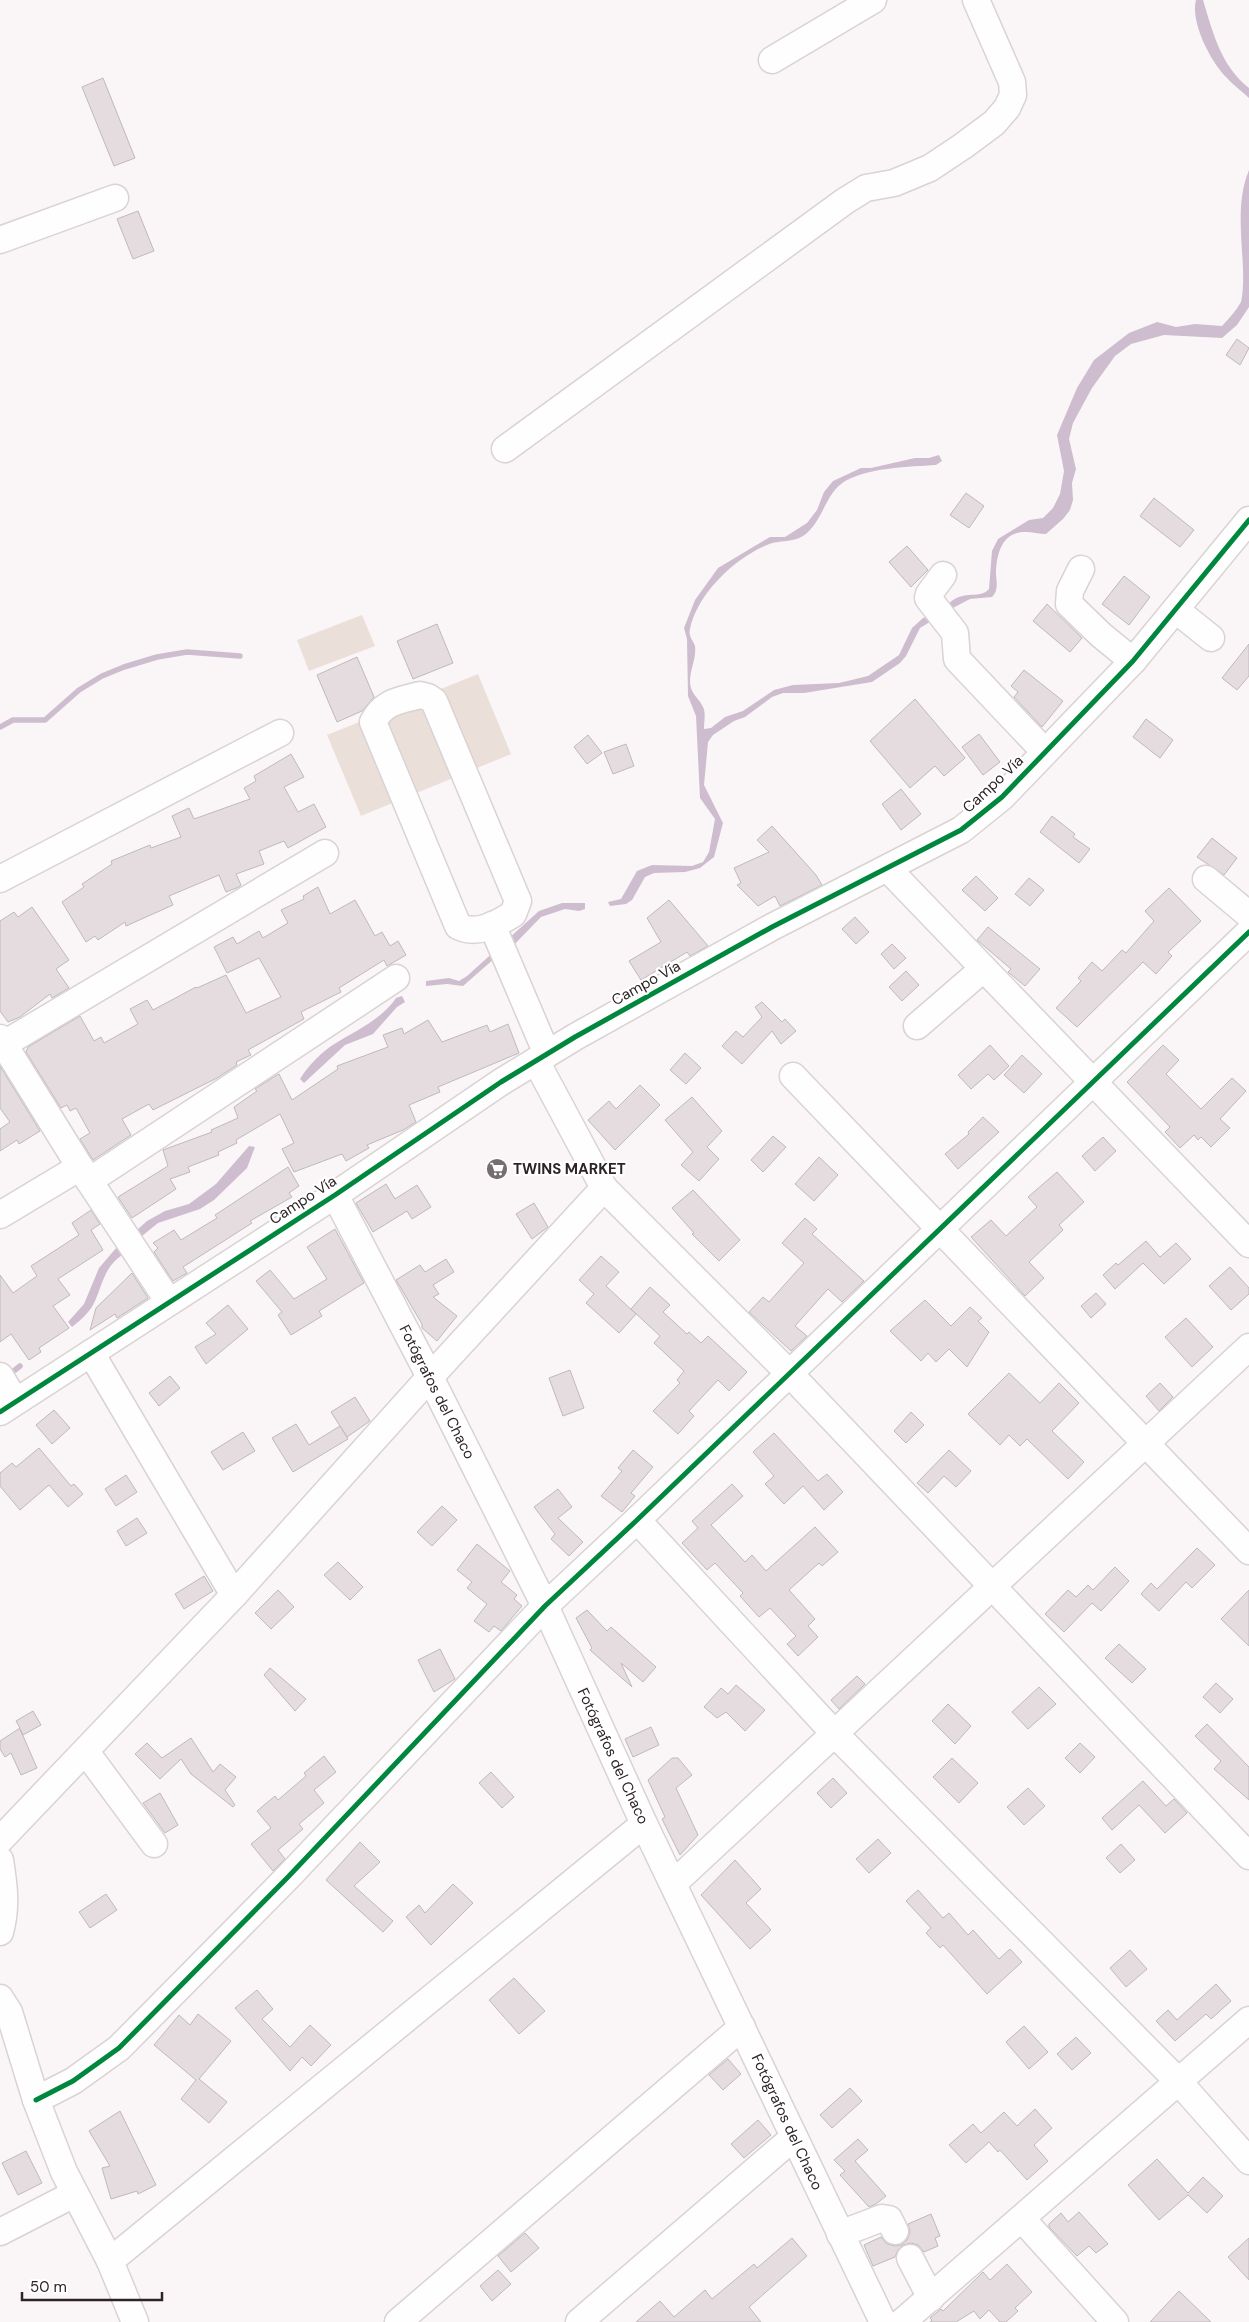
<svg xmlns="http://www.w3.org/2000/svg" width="1249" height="2322" font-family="'DM Sans',sans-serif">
<rect width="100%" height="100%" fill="#faf6f7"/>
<g fill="#ebdfd9">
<polygon points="362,615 375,646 309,671 297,640"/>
<polygon points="478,674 511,754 361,816 327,735"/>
</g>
<g fill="#cebdce">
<path d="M1196,0H1203C1213,33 1221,66 1249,88V98C1242,91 1233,85 1226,77C1211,62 1190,22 1196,0Z"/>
<path d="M1249,170V307L1237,325L1222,338L1164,335L1131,344L1115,356L1092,388L1073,423L1069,439L1076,469L1072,483L1073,500L1070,510L1063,519L1046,534C1039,534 1032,532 1026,532C1001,531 996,556 996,575C997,583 998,591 992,597L970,599L949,610L946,607C961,587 978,601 989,589L992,551L998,539L1029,520L1043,518L1053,508L1060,494L1064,471L1057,435L1077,388L1094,360L1129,333L1157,322L1176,327L1195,324L1222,326C1229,318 1236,311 1241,302C1249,265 1231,213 1249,170Z"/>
<path d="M939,455L942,461L936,465C908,467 873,467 847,480C826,491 824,518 807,533C794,544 780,539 767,545C735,558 697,594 690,629C688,636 693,640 695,646C697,660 687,674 691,688C693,695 700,700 703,707C706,712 704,723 704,729L711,728L725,717L743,711L774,690L793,685L839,683L868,676L899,655L912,628L923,618L931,616L933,620L920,628L906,656L900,663L872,682L804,693H783L772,697L745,717L734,721L713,735L708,742L704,785L723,823L714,857L700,868L685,872L654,873L645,877L632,900L626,904L610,906L608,902L621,899L637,871L652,865L692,866L703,862L709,852L715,819L700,798L696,716L688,696L687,639L684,628L695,600L718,568L770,537H785L807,523L817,510L824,492L833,481L861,468H871L915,458H929Z"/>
<polygon points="562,903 585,903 585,909 579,911 565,909 541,917 510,949 495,958 463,986 447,984 426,986 426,981 449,978 459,981 467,976 539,911"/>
<path d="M402,996L405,1002L397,1007L373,1034L345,1045L304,1083L300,1079C308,1066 322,1051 336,1043C357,1030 382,1019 396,998Z"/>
<polygon points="249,1146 255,1147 247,1168 214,1200 200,1209 158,1223 142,1236 138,1229 147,1221 165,1211 189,1204 216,1184"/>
<path d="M117,1247L122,1255C104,1268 103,1283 95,1301C91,1311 80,1321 72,1327L68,1322L84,1304L99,1268Z"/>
</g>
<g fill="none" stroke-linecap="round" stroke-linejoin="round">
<g stroke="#cebdce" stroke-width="5.5">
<polyline points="0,727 13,720 45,720 79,690 102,676 124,667 157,657 187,652 240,656"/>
<polyline points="15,1370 20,1366"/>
</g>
</g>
<g fill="#e4dcdf" stroke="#c0b9bc">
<polygon points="103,78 135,158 114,166 82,87"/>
<polygon points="138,211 154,251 133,259 117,219"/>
<polygon points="1237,339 1249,348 1240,365 1226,355"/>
<polygon points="966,493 984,506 969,528 950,515"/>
<polygon points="1154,498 1194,530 1180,547 1140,516"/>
<polygon points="907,546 928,570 911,587 889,562"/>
<polygon points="1124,576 1150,597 1129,625 1102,604"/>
<polygon points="1047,604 1082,638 1070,652 1033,621"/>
<polygon points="437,624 453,663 413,679 397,641"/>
<polygon points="1249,644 1249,676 1237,690 1222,678"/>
<polygon points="357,657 374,697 362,711 337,722 317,675"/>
<polygon points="1024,670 1063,701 1042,727 1014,697 1018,692 1011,686"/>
<polygon points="915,699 965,758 944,776 935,766 910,788 870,741"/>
<polygon points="1146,719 1173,740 1160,758 1133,737"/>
<polygon points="979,734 1000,762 983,775 962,747"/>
<polygon points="588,735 602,753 587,764 574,747"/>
<polygon points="626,744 634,766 613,774 604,752"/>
<polygon points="291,754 304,777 284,787 298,812 314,804 326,827 288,848 284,841 259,851 264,864 236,874 241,885 239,887 226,892 219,875 169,896 173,905 126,926 125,922 98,940 95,936 86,942 62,902 84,887 82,884 112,864 111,861 150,845 151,848 181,837 172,816 189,808 194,819 250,799 244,788 256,781 254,776"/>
<polygon points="901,789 921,814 901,830 882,804"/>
<polygon points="1052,816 1075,834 1073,837 1090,849 1079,863 1040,832"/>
<polygon points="772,826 816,875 822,885 780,906 775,896 758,906 737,885 741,883 734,868 769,852 757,840"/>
<polygon points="1212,838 1237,858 1224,875 1197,857"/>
<polygon points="976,876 998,898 985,911 962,890"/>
<polygon points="1029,878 1044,890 1030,906 1015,894"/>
<polygon points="318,887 330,914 355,900 375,936 382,932 390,946 398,941 406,955 387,966 384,960 339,988 341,992 301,1012 304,1019 248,1050 251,1055 236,1062 237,1065 217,1078 153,1110 149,1104 122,1119 131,1135 93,1160 80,1139 90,1133 76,1108 70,1111 67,1105 61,1108 26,1052 28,1047 80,1016 94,1041 101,1037 104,1043 138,1024 130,1009 147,1000 153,1010 196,987 197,988 226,975 246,1013 281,997 259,958 227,973 214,947 233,937 237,944 259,931 263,938 288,923 281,910 304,899 303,896"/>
<polygon points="1169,888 1201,921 1168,952 1172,956 1156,974 1143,962 1077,1027 1056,1008 1081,981 1078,978 1092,962 1102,971 1122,950 1126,953 1154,921 1145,911"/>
<polygon points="669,900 708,946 690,956 687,952 641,980 629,961 661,942 647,918"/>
<polygon points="32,907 69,960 56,969 69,988 52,998 50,994 20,1017 8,1022 0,1011 0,921 14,912 18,917"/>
<polygon points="855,917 869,932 856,944 842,929"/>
<polygon points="988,927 1040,969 1025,986 1008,972 1011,969 977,940"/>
<polygon points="892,944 906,958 894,969 881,954"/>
<polygon points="906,971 919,985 902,1001 889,987"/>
<polygon points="762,1002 782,1022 785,1019 796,1031 781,1044 772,1031 742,1064 722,1046 736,1031 743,1037 762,1017 755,1007"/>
<polygon points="428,1020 442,1042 487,1025 490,1032 508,1024 519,1053 438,1087 440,1092 409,1105 416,1122 403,1130 367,1145 369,1148 346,1161 342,1154 294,1172 282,1149 294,1143 280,1114 236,1140 237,1143 218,1152 219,1155 188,1167 190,1172 170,1179 176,1189 132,1218 118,1197 168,1166 163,1150 212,1132 211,1130 238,1118 234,1107 257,1091 255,1089 277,1075 279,1074 292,1100 338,1069 337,1066 388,1047 383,1035 402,1028 404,1034"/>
<polygon points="990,1045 1009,1066 994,1080 988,1074 971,1089 958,1075"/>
<polygon points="1163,1045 1179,1060 1166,1074 1201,1109 1232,1078 1246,1091 1220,1119 1230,1128 1211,1147 1201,1137 1198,1140 1194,1135 1180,1148 1165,1132 1170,1127 1127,1082"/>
<polygon points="685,1053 701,1068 686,1084 670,1070"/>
<polygon points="1022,1055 1042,1074 1024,1093 1004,1075"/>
<polygon points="0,1066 40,1131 19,1144 17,1140 0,1151 0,1129 10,1122 0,1108"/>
<polygon points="640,1085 660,1105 615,1150 588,1120 609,1101 616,1109"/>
<polygon points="692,1097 722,1131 707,1147 719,1159 699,1181 681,1165 693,1152 665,1120"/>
<polygon points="983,1117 999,1132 958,1169 945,1154 969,1134 968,1132"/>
<polygon points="773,1136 786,1147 763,1172 751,1160"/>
<polygon points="1103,1137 1116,1151 1095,1171 1082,1156"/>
<polygon points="819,1157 838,1175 814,1201 795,1184"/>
<polygon points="288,1167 299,1186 289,1193 292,1197 250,1221 252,1223 183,1267 187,1273 173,1281 154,1252 158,1248 153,1243 174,1230 181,1240 217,1218 215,1215"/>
<polygon points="1057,1172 1084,1202 1059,1225 1063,1230 1029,1262 1044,1278 1025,1296 971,1237 991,1220 1006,1236 1037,1207 1028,1197"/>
<polygon points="386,1184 395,1199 417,1185 431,1207 412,1219 407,1211 373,1232 356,1203"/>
<polygon points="693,1190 740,1240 719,1261 692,1234 694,1233 672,1208"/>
<polygon points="534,1203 548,1227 532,1239 516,1214"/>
<polygon points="91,1210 100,1224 91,1230 103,1250 58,1279 70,1295 53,1306 69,1328 39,1348 41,1352 29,1360 11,1334 0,1342 0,1275 13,1293 37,1276 31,1266 79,1235 72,1223"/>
<polygon points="805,1218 817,1229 812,1234 864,1281 842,1302 828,1289 795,1326 807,1336 791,1351 749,1312 763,1297 769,1302 804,1263 782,1243"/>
<polygon points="335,1229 364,1283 319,1311 322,1316 291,1335 278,1315 282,1312 256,1281 270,1270 294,1299 327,1279 307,1247"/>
<polygon points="1146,1241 1160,1257 1176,1243 1191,1259 1164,1284 1143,1263 1115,1289 1103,1275 1116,1263 1118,1265"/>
<polygon points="601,1256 619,1272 606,1286 636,1314 619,1333 586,1303 594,1294 579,1280"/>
<polygon points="446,1259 454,1272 433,1285 439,1294 433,1297 457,1316 437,1341 422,1328 422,1324 396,1280 420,1265 425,1272"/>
<polygon points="1230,1267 1249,1288 1249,1294 1231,1310 1209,1286"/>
<polygon points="132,1273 148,1298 117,1318 115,1314 90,1330 96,1308"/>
<polygon points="650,1287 670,1305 663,1312 687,1334 689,1332 701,1343 708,1336 747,1372 729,1391 718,1380 689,1411 694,1416 678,1434 653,1411 680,1383 677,1380 684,1371 654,1343 660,1336 631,1309"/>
<polygon points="1096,1293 1106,1304 1091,1318 1081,1306"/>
<polygon points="925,1300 951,1326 970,1307 982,1318 978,1321 989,1332 967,1367 949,1349 936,1362 928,1353 921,1361 890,1331"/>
<polygon points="228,1305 248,1329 206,1364 195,1347 216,1334 206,1323"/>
<polygon points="1186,1318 1213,1347 1192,1367 1165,1337"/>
<polygon points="570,1370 584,1408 563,1416 549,1378"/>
<polygon points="1009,1373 1040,1403 1059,1383 1079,1403 1052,1431 1084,1462 1068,1479 1027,1439 1020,1446 1009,1435 1000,1445 968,1414"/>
<polygon points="170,1376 180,1388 159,1406 149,1393"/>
<polygon points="1160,1383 1173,1397 1159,1411 1146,1396"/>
<polygon points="355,1397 370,1421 347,1437 331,1412"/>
<polygon points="54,1410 70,1428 52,1444 36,1425"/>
<polygon points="911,1412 924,1425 906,1443 894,1431"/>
<polygon points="296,1424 309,1445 340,1426 348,1439 293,1472 272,1438"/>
<polygon points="243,1432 255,1451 223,1470 211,1452"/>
<polygon points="774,1433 818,1481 827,1474 843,1492 824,1510 803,1486 784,1504 765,1484 774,1476 753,1452"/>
<polygon points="39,1448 71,1486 74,1484 83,1494 68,1507 49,1485 20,1510 0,1486 0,1473 12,1463 16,1467"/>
<polygon points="633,1450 653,1467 631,1493 635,1496 622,1512 601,1496 622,1471 618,1468"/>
<polygon points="949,1450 971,1471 956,1487 944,1476 928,1493 917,1483"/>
<polygon points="126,1475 137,1492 116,1506 105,1489"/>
<polygon points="732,1484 743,1496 711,1525 745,1562 752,1555 766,1571 815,1527 838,1552 822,1566 819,1563 789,1590 815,1619 808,1626 818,1637 798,1656 787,1644 796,1636 770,1608 759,1617 740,1596 743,1593 715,1563 707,1570 682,1543 698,1528 692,1521"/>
<polygon points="558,1489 572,1507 558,1518 583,1542 569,1556 551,1539 555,1534 534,1507"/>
<polygon points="442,1506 457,1520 432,1546 417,1532"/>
<polygon points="137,1518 147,1533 126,1546 117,1531"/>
<polygon points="477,1544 510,1571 501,1582 517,1595 514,1599 522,1606 501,1631 494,1626 489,1632 474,1621 487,1604 467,1588 472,1582 457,1570"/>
<polygon points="1197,1548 1215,1565 1192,1588 1186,1582 1159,1611 1141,1594 1151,1583 1157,1589"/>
<polygon points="338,1562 363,1587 350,1600 324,1575"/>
<polygon points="1115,1567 1129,1581 1101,1611 1092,1603 1064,1632 1045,1614 1068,1590 1076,1597 1088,1585 1093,1590"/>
<polygon points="204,1576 213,1591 184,1609 175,1594"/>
<polygon points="278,1590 294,1607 271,1629 255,1613"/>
<polygon points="1249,1590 1249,1646 1221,1619"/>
<polygon points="587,1610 607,1631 611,1627 656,1667 643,1682 621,1663 632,1687 590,1650 592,1648 576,1618"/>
<polygon points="1119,1644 1146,1669 1132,1683 1105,1658"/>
<polygon points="440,1649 455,1679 434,1692 418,1660"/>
<polygon points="270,1668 306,1699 295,1711 264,1675"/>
<polygon points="857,1676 865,1684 839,1709 831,1700"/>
<polygon points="1216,1683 1233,1699 1220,1713 1203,1697"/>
<polygon points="736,1685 765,1710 745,1731 726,1712 717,1718 704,1707 721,1688 728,1694"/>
<polygon points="1039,1687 1056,1704 1028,1729 1012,1712"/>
<polygon points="948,1704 971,1726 955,1744 932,1721"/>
<polygon points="33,1711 41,1725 23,1735 20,1729 37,1768 21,1775 11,1753 5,1757 0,1749 0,1741 20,1728 16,1721"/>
<polygon points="1207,1724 1249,1767 1249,1800 1214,1769 1221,1761 1195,1736"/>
<polygon points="651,1727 659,1745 633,1757 625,1739"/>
<polygon points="191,1738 213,1772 220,1764 236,1777 225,1790 235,1805 233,1807 191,1774 181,1759 160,1779 135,1754 147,1743 162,1758"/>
<polygon points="1080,1743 1095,1757 1080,1773 1065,1758"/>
<polygon points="324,1756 336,1772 314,1790 324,1803 299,1824 303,1829 278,1850 285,1859 273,1871 251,1844 271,1828 257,1811 275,1796 278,1800 306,1776 304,1773"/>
<polygon points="672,1758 678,1758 692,1775 676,1788 698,1835 680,1855 662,1819 665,1817 648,1780"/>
<polygon points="952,1758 978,1783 959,1803 933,1777"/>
<polygon points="491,1772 514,1797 502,1808 479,1783"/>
<polygon points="833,1778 847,1793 831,1808 817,1793"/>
<polygon points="1143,1781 1166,1806 1174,1799 1187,1813 1165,1833 1139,1805 1112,1830 1102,1818"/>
<polygon points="1028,1788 1045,1806 1024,1825 1007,1807"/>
<polygon points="160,1793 178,1825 165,1833 143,1803"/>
<polygon points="878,1839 891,1853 869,1873 856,1859"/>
<polygon points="360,1842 380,1862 354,1886 393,1921 383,1932 326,1880"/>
<polygon points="1121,1844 1135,1860 1120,1873 1106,1858"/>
<polygon points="735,1860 761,1889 746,1903 771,1930 750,1949 701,1895"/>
<polygon points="453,1884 473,1903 431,1945 406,1917 419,1905 425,1913"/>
<polygon points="918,1890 943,1918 949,1913 968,1935 973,1930 999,1959 1010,1949 1022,1962 987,1994 943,1945 940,1948 926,1933 931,1928 906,1901"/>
<polygon points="106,1894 117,1910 90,1928 79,1912"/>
<polygon points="1130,1950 1147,1969 1126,1987 1110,1968"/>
<polygon points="514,1978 545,2011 519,2034 489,2000"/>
<polygon points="1216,1984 1231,2001 1211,2019 1206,2014 1175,2041 1156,2021 1168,2010 1177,2020"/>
<polygon points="257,1990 273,2009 262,2019 290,2047 310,2025 331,2045 311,2066 302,2057 290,2071 235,2008"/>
<polygon points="198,2014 231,2041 199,2079 227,2102 209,2123 181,2099 196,2080 154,2045 179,2015 190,2025"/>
<polygon points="1024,2026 1048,2052 1029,2069 1006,2042"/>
<polygon points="1076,2037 1091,2053 1072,2070 1057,2054"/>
<polygon points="728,2059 741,2074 723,2090 709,2075"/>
<polygon points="850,2088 862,2101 832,2128 820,2115"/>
<polygon points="1035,2109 1052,2128 1034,2145 1048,2161 1027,2180 1000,2150 998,2152 989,2142 966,2163 949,2145 973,2124 981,2133 1004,2112 1017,2126"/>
<polygon points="120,2111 156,2185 138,2194 137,2191 111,2199 102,2168 110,2166 89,2131"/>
<polygon points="758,2120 771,2135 744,2158 731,2144"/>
<polygon points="858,2139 868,2150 855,2161 886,2196 876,2204 869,2207 840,2175 845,2171 834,2160"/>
<polygon points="26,2151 42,2183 18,2195 2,2163"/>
<polygon points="1157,2159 1188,2193 1203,2177 1223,2196 1207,2213 1188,2195 1159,2220 1128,2185"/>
<polygon points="1079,2212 1108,2244 1096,2253 1089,2246 1077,2256 1049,2227 1049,2224 1061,2213 1068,2222"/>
<polygon points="931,2214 940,2236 935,2238 938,2246 924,2252 918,2245 911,2243 903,2245 898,2250 895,2257 873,2266 864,2245 881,2237 887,2244 895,2246 901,2245 907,2240 910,2232 908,2224"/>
<polygon points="525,2233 539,2248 511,2272 498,2256"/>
<polygon points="792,2238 807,2256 749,2307 761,2322 636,2322 660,2301 674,2317 705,2290 712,2299 754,2264 757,2268"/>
<polygon points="1249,2238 1249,2280 1228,2257"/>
<polygon points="1007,2264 1032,2292 1015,2308 1018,2311 1006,2322 1000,2322 989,2310 980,2319 974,2311 956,2322 930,2322 932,2320 930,2318 941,2309 943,2311 983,2272 990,2280"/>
<polygon points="498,2270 511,2284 492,2301 480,2286"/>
<polygon points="1179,2291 1211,2322 1150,2322"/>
</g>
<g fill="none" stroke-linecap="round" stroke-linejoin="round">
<g stroke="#dad2d3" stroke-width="29">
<g id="minor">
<polyline points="772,60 873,0"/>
<polyline points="0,240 115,198"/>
<polyline points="505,449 845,201 866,188 894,183 930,168 963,146 994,123 1007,108 1013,95 1012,82 976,0"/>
<polyline points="1081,569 1070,591 1069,604 1101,635 1133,661"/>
<polyline points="943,575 929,594 928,598 955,633 957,659 1045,752"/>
<polyline points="1176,610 1211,638"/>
<path d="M420,695L428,697L434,701L518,901L513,914C497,924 477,936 458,926L373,722C384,701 399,701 420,695Z"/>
<polyline points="888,869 1249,1244"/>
<polyline points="0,879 280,733"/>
<polyline points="1206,879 1249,915"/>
<polyline points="492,925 547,1054"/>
<polyline points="917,1026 983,969"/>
<polyline points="0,1038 80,1167 169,1302"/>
<polyline points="4,1044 325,853"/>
<polyline points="536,1061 604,1188 789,1373 1249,1856"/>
<polyline points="793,1076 1249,1551"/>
<polyline points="89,1181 396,978"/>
<polyline points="335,1195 430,1377 545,1606 644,1824 883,2322"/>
<polyline points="0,1215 80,1167"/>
<polyline points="91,1353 234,1595"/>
<polyline points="0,1376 15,1401"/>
<polyline points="0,1412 335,1195 501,1082 575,1037 772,927 961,830 1002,797 1133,661 1249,520"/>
<polyline points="637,1520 835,1734 1178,2081 1249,2161"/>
<polyline points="86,1752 154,1844"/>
<polyline points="0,1840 234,1595 430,1377 604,1188"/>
<path d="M0,1860C4,1885 7,1907 0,1932"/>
<polyline points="674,1883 1249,1347"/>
<polyline points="0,1998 9,2012 36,2100 64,2172 110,2261 135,2322"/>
<polyline points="36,2100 73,2081 119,2048 288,1877 545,1606 637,1520 1249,932"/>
<polyline points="1022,2219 1115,2322"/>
<polyline points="0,2232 74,2194"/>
<polyline points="840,2234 882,2218 889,2219 895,2231"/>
<polyline points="910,2258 931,2298"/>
<polyline points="110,2261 644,1824"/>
<polyline points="398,2322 742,2027"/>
<polyline points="579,2322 794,2137"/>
<polyline points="902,2322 1249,2020"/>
</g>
</g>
<use href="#minor" stroke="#fefefe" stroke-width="26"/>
<g stroke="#fff" stroke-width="8">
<g id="cycleway">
<polyline points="0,1412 335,1195 501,1082 575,1037 772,927 961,830 1002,797 1133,661 1249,520"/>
<polyline points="36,2100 73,2081 119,2048 288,1877 545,1606 637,1520 1249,932"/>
</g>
</g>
<use href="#cycleway" stroke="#00873e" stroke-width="5"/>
</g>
<defs>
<g id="supermarket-disc" transform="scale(1.125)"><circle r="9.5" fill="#766e6e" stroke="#fff"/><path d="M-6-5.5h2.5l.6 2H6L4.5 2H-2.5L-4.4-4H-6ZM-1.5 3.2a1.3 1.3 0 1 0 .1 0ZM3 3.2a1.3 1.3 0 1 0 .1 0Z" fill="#fff"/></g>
</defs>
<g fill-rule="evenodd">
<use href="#supermarket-disc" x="497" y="1169"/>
</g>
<g text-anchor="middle" stroke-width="4.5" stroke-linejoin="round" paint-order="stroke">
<g font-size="15" fill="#2f2425" stroke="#fff">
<text transform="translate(993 784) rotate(-43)" y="5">Campo Vía</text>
<text transform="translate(646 983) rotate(-29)" y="5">Campo Vía</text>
<text transform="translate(303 1200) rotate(-33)" y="5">Campo Vía</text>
<text transform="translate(437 1392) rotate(63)" y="5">Fotógrafos del Chaco</text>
<text transform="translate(613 1756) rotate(65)" y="5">Fotógrafos del Chaco</text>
<text transform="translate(787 2122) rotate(65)" y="5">Fotógrafos del Chaco</text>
</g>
<g font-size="15" font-weight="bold" fill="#2f2425" stroke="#fff" text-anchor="start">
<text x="513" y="1174">TWINS MARKET</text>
</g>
</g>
<path d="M22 2292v8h140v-8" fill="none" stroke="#2f2425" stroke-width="2.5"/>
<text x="30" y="2292" font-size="15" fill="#2f2425" stroke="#ffffff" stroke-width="4" paint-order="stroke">50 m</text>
</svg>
